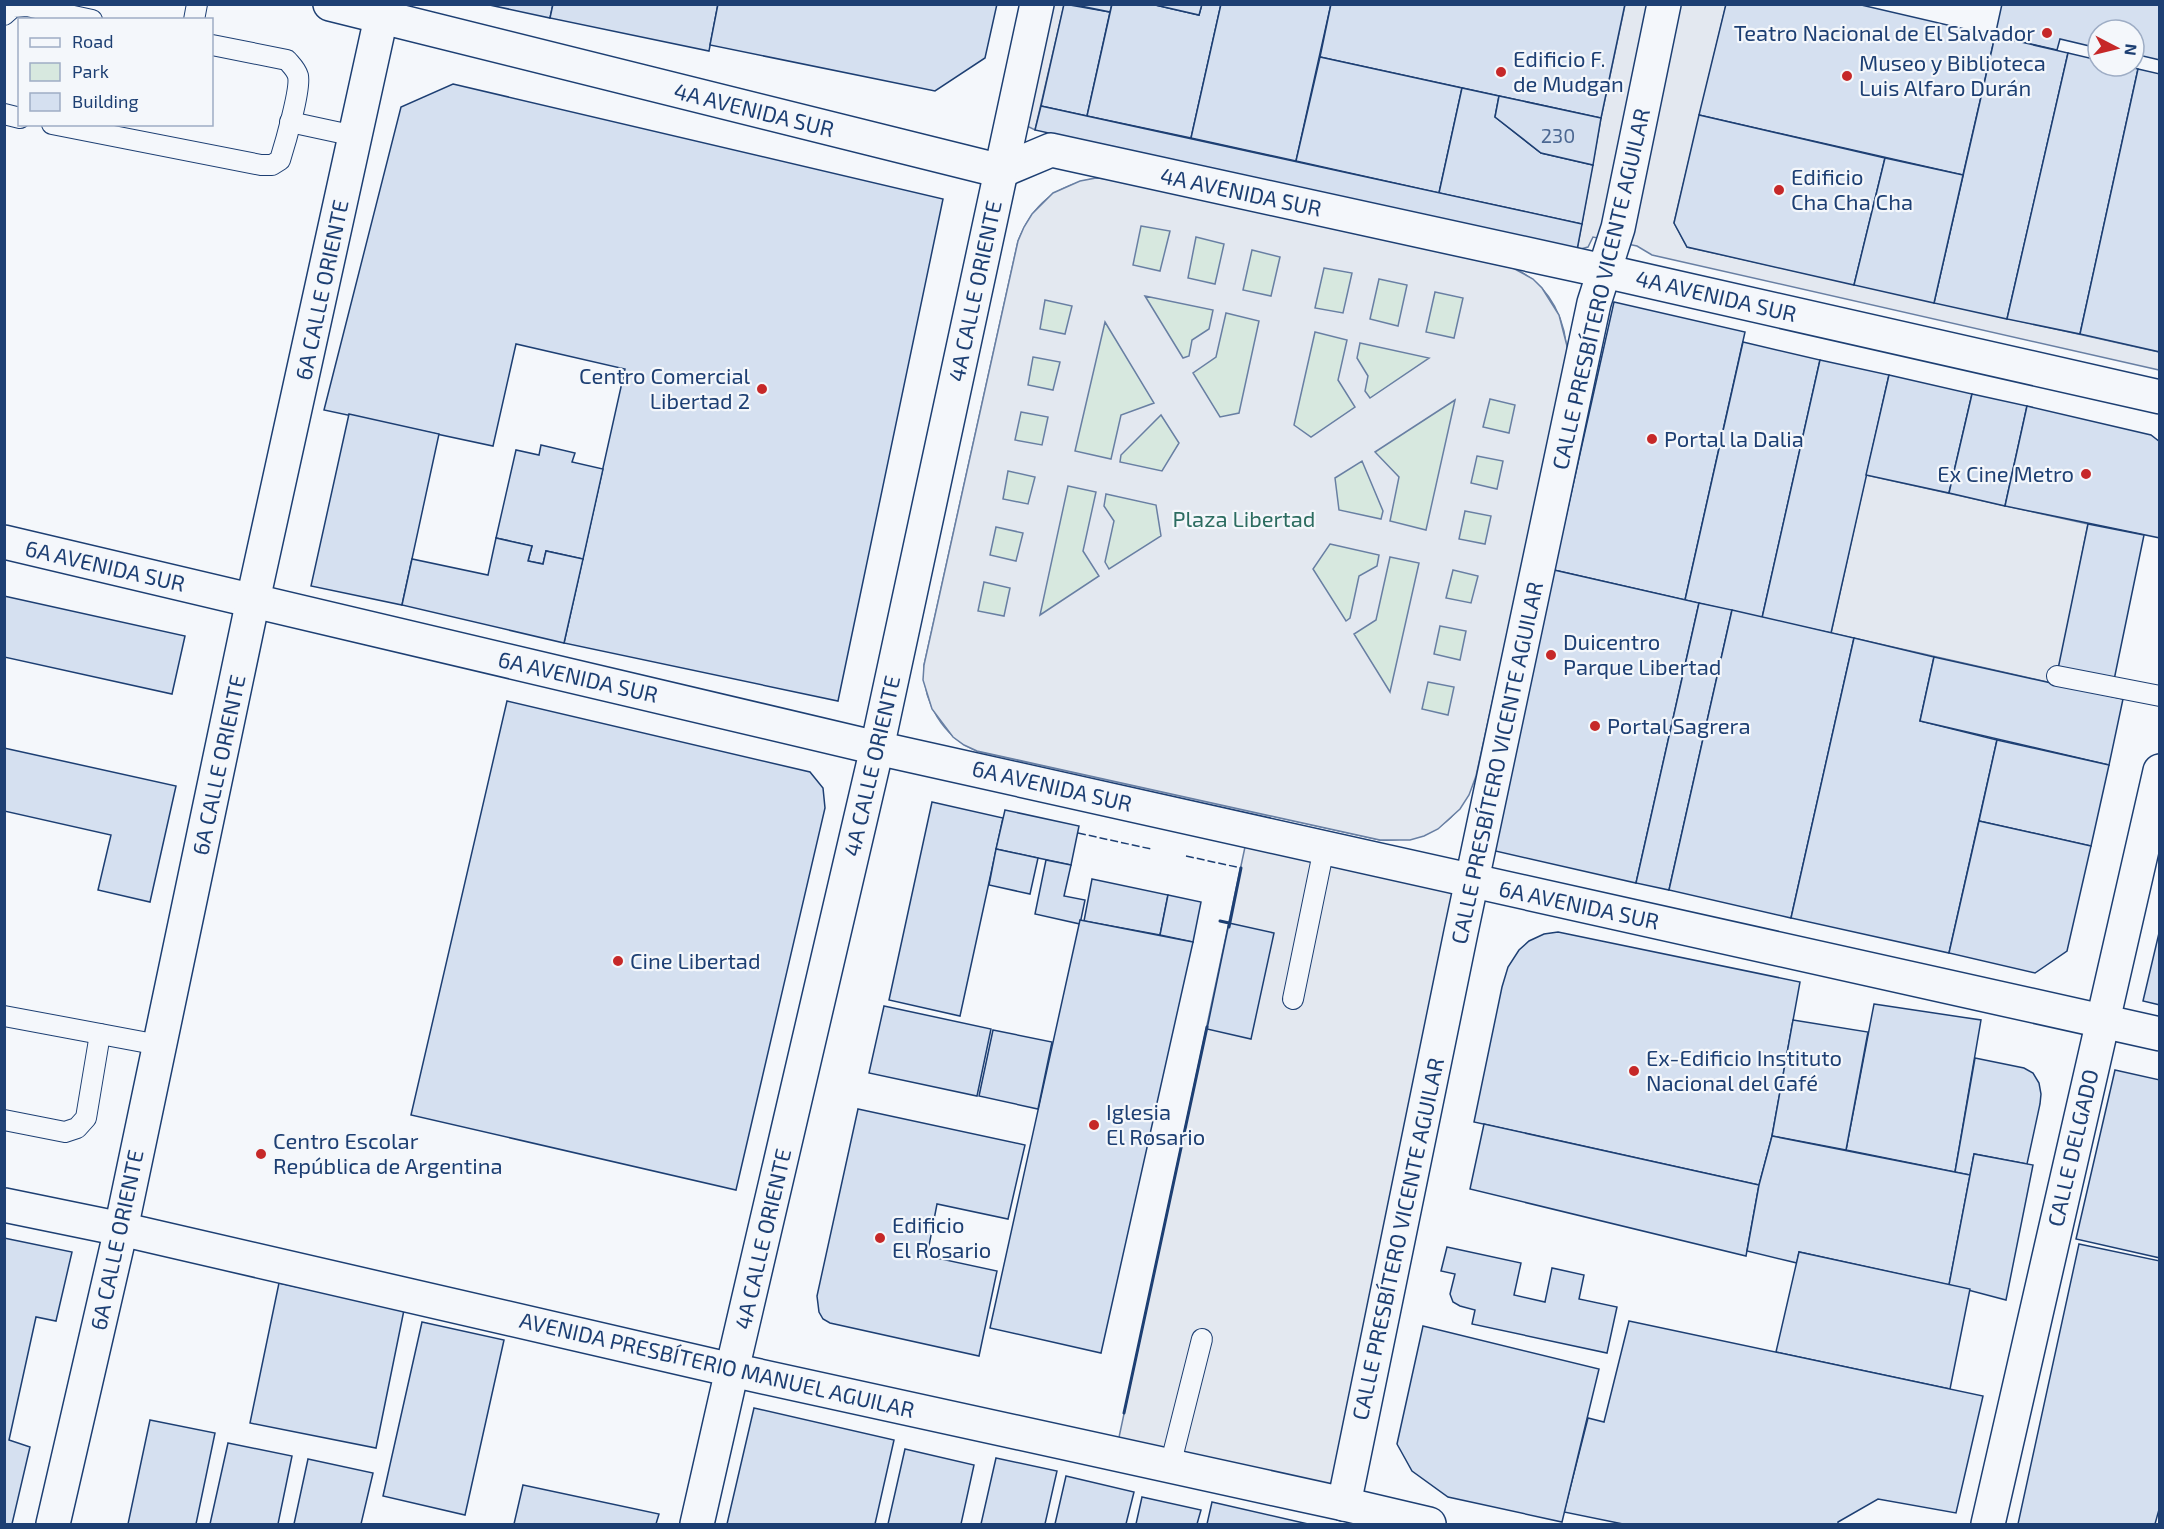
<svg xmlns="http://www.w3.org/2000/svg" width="2164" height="1529" font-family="'Exo 2',sans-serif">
<rect width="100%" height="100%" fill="#f4f7fb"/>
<path fill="#d7e8df" stroke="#687fa3" stroke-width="1.5" d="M1096,178L1111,179L1513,268C1551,284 1568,323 1567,362L1476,776C1459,822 1430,842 1380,840L977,751C943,737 922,702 924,665L1018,241C1033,203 1056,186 1096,178Z"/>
<g fill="#e3e8f0" stroke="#687fa3" stroke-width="1.5" fill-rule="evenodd">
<polygon points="1051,5 1064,5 1035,130 1027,126"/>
<polygon points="1625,5 1726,5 1674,223 1687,247 2159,352 2159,370 1652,255 1637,246 1593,237 1588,247 1577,250 1601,118"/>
<path d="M1096,178L1111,179L1513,268L1533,279L1542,288L1559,315L1567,346V362L1476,776L1469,795L1460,809L1438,829L1424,836L1410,840H1380L977,751L964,745L953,737L932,709L923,680L924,665L1018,241L1024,227L1032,214L1053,193L1080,181ZM1141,226L1170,231L1160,271L1133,265ZM1196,237L1224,244L1215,284L1188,278ZM1252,250L1280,257L1271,296L1243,290ZM1324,268L1352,273L1343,313L1315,308ZM1379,279L1407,285L1398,326L1370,319ZM1435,292L1463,298L1454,338L1426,332ZM1145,296L1213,310L1209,329L1192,340L1189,356L1183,358ZM1045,300L1072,306L1065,334L1040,329ZM1226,313L1259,321L1239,413L1220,417L1193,373L1216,357ZM1105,322L1154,403L1121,415L1111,459L1075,451ZM1315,332L1347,340L1338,380L1355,407L1311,437L1294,425ZM1360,343L1429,358L1370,398L1365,391L1368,376L1357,358ZM1033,357L1060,362L1053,390L1028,385ZM1490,399L1515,405L1509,433L1483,427ZM1455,400L1426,530L1390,521L1399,477L1375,452ZM1021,412L1048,417L1042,445L1015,440ZM1161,415L1179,443L1162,471L1120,462L1121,455ZM1477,456L1503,461L1497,489L1471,483ZM1362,461L1383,511L1381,519L1339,510L1335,478ZM1008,471L1035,477L1028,504L1003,499ZM1068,486L1096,492L1083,551L1099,576L1040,615ZM1106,494L1156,505L1161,536L1109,569L1105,562L1114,521L1104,506ZM1465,511L1491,516L1485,544L1459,539ZM996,527L1023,533L1016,561L990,555ZM1330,544L1379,555L1377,566L1359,576L1350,618L1346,621L1313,569ZM1390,557L1419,563L1390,692L1354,634L1376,620ZM1453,570L1478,576L1471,603L1446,598ZM984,582L1010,588L1004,616L978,611ZM1440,626L1466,631L1460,660L1434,654ZM1428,682L1454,687L1448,715L1422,709Z"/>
<polygon points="1866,475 2088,524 2056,684 1831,633"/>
<polygon points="1245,847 1459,894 1336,1489 1118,1442"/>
</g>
<g fill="#d5e0f0" stroke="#1d3f73" stroke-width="1.5">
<polygon points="485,4 553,4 550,18"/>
<polygon points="553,4 718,4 709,51 550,18"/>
<polygon points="718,4 997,4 985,58 935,91 710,45"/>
<polygon points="1064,4 1110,12 1087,116 1041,106"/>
<polygon points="1071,4 1112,4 1110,12"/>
<polygon points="1112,4 1151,4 1199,15 1202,4 1221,4 1191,138 1087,116"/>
<polygon points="1151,4 1202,4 1199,15"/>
<polygon points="1221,4 1331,4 1296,161 1191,138"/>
<polygon points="1331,4 1625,4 1601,118 1320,57"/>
<polygon points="1726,4 1857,4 1995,36 1963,175 1699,115"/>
<polygon points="2002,4 2160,4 2160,60 2134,54 2134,30 2098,30 2098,48 2060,39 2057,50 1995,36"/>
<polygon points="1995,36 2068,53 2007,319 1934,303"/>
<polygon points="2068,53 2098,60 2098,66 2126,66 2138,69 2080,334 2007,319"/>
<polygon points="1320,57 1462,88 1439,193 1296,161"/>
<polygon points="2138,69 2160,74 2160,352 2080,334"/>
<polygon points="453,84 943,199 838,701 564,643 625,369 516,344 493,446 324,410 401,107"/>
<polygon points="1462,88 1499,96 1495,117 1541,153 1593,165 1582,224 1439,193"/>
<polygon points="1499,96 1601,118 1593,165 1541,153 1495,117"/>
<polygon points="1041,106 1582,224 1577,250 1035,130"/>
<polygon points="1699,115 1885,158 1854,285 1687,247 1674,223"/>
<polygon points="1885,158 1963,175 1934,303 1854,285"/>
<polygon points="1614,302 1745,332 1685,600 1554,570"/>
<polygon points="1743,342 1820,360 1762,618 1685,600"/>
<polygon points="1820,360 1889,375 1831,633 1762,618"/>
<polygon points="1889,375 1972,394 1949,493 1866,475"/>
<polygon points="1972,394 2027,406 2005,506 1949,493"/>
<polygon points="2027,406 2151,435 2160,442 2160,538 2005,506"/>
<polygon points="349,414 439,434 402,605 311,586"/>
<polygon points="541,445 575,453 572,462 603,469 583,559 546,551 543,564 528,561 532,546 496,538 516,450 539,455"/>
<polygon points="2088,524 2144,535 2114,680 2058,669"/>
<polygon points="496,538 532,546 528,561 543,564 546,551 583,559 564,643 402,605 412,559 488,575"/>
<polygon points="1554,570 1699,603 1636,883 1491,850"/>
<polygon points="4,596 185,636 172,694 4,657"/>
<polygon points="1699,603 1732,610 1669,890 1636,883"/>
<polygon points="1732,610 1854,638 1791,918 1669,890"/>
<polygon points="1854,638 1934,657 1920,721 1997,740 1949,953 1791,918"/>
<polygon points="1934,657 2123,699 2109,765 1920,721"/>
<polygon points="507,701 810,772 823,788 825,808 736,1190 411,1115"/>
<polygon points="1997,740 2109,765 2091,846 1979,821"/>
<polygon points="4,748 176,786 150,902 98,890 111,835 4,811"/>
<polygon points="932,802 1003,818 960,1016 889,1000"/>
<polygon points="1005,810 1079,826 1071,865 996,849"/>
<polygon points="1979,821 2091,846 2067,951 2035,973 1949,953"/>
<polygon points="996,849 1038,858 1030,894 989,885"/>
<polygon points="1046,860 1071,865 1064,896 1085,900 1080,924 1035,914"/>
<polygon points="1092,879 1168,895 1160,935 1084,921"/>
<polygon points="1168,895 1201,902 1193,942 1160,935"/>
<polygon points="1080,920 1193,942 1101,1353 990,1328"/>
<polygon points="1229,923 1274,933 1251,1039 1207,1029"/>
<polygon points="1558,932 1800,982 1772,1136 1759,1185 1474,1122 1502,987 1508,967 1519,950 1529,941 1544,934"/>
<polygon points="2159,933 2160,933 2160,1005 2143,1001"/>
<polygon points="1874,1004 1981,1020 1955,1172 1846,1150"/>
<polygon points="884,1006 991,1029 977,1096 869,1073"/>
<polygon points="1793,1020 1868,1032 1846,1150 1772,1136"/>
<polygon points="993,1030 1052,1042 1038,1109 979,1096"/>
<polygon points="1975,1058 2024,1068 2033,1073 2039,1083 2041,1094 2040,1104 2027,1164 1974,1154 1970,1175 1955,1172"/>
<polygon points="2115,1070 2160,1080 2160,1258 2076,1239"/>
<polygon points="858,1109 1025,1145 1008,1219 937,1204 927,1256 997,1271 979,1356 830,1323 823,1319 819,1312 817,1296"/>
<polygon points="1484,1124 1759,1185 1746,1256 1470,1189"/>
<polygon points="1772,1136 1970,1175 1949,1285 1799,1252 1797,1263 1747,1251 1759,1185"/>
<polygon points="1974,1154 2033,1165 2006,1300 1949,1285"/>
<polygon points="4,1238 72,1252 56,1321 36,1317 9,1440 30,1447 12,1524 4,1524"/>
<polygon points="2079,1244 2160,1261 2160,1506 2155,1524 2018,1524"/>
<polygon points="1447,1247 1521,1263 1514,1295 1545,1302 1552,1268 1584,1275 1579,1299 1617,1307 1607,1353 1472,1324 1475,1310 1460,1306 1453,1302 1450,1294 1455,1274 1441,1271"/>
<polygon points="1799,1252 1970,1289 1950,1389 1776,1352"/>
<polygon points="279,1283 404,1310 376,1448 250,1423"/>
<polygon points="1629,1321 1983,1396 1956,1513 1878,1499 1838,1522 1838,1524 1623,1524 1564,1512 1588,1418 1604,1422"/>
<polygon points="422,1322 504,1340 465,1515 383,1496"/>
<polygon points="1423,1326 1599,1369 1562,1522 1448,1497 1412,1471 1397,1444"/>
<polygon points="754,1408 894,1440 875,1524 727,1524"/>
<polygon points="150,1420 215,1433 196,1524 128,1524"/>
<polygon points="228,1443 292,1456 278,1524 210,1524"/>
<polygon points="905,1449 974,1465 961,1524 888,1524"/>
<polygon points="996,1458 1057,1471 1045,1524 981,1524"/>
<polygon points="308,1459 373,1473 361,1524 294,1524"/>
<polygon points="1066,1476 1134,1492 1126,1524 1055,1524"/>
<polygon points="523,1485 659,1514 656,1524 514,1524"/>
<polygon points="1142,1497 1201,1510 1197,1524 1136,1524"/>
<polygon points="1212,1502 1308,1524 1309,1524 1207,1524"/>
</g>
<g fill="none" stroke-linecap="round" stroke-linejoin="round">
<g stroke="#1d3f73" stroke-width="22">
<g id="lane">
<polyline points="4,15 13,7 27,6 92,20"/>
<polyline points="194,20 197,4"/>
<polyline points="4,114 20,118"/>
<polyline points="290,122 355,136"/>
<path d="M52,124L261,165H272L280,160C285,144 301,89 298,76C296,69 291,65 287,60L212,45"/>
<polyline points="2057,676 2160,696"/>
<polyline points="1293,999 1324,848"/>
<polyline points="4,1016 159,1045"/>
<polyline points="4,1120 65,1132 77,1128 86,1118 100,1034"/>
<polyline points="1170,1466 1202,1339"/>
</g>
</g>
<g stroke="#1d3f73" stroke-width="36">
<g id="street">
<polyline points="330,4 1001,171 1051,150 1604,271 2160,397"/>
<polyline points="4,542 877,748 2160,1034"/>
<polyline points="732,1370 877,748 1037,4"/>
<polyline points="1344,1504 1461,932 1594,303 1618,228 1664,4"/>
<polyline points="53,1524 121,1229"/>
<polyline points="1988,1524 2160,771"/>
</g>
</g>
<g stroke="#1d3f73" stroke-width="36">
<g id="secondary">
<polyline points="4,1205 121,1229 732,1370 1344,1504 1429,1524"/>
<polyline points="121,1229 253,600 384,4"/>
<polyline points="697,1524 732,1370"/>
</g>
</g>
<use href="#lane" stroke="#f4f7fb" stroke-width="20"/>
<use href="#street" stroke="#f4f7fb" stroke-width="33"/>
<use href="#secondary" stroke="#f4f7fb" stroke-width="33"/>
<g stroke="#1d3f73" stroke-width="1.5" stroke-dasharray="8 3" stroke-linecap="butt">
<polyline points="1078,833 1151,849"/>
<polyline points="1186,856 1241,868"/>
</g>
<g stroke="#1d3f73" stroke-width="3">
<polyline points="1220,921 1229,923"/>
<polyline points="1229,927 1241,868"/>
<polyline points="1124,1413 1207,1027"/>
</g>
</g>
<g fill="#c62828" stroke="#f4f7fb" stroke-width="2">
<circle cx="2047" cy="33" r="6"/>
<circle cx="1501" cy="72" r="6"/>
<circle cx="1847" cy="76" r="6"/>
<circle cx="1779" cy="190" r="6"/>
<circle cx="762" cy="389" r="6"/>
<circle cx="1652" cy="439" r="6"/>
<circle cx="2086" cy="474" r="6"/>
<circle cx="1551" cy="655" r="6"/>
<circle cx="1595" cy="726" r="6"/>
<circle cx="618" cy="961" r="6"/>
<circle cx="1634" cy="1071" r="6"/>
<circle cx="1094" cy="1125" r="6"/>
<circle cx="261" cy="1154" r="6"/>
<circle cx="880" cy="1238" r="6"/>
</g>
<g text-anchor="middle" stroke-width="4.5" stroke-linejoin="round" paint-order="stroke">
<g font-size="20" fill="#4b6792">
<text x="1558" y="143">230</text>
</g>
<g font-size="22" fill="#1d3f73" stroke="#f4f7fb" text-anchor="start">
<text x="2035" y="41" text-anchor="end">Teatro Nacional de El Salvador</text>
<text x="1513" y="67">Edificio F.<tspan x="1513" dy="25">de Mudgan</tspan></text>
<text x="1859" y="71">Museo y Biblioteca<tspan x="1859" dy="25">Luis Alfaro Durán</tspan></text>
<text x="1791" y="185">Edificio<tspan x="1791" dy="25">Cha Cha Cha</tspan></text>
<text x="750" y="384" text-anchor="end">Centro Comercial<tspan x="750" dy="25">Libertad 2</tspan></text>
<text x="1664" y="447">Portal la Dalia</text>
<text x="2074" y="482" text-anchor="end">Ex Cine Metro</text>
<text x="1563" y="650">Duicentro<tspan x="1563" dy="25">Parque Libertad</tspan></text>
<text x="1607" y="734">Portal Sagrera</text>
<text x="630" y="969">Cine Libertad</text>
<text x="1646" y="1066">Ex-Edificio Instituto<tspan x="1646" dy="25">Nacional del Café</tspan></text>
<text x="1106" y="1120">Iglesia<tspan x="1106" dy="25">El Rosario</tspan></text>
<text x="273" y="1149">Centro Escolar<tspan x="273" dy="25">República de Argentina</tspan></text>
<text x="892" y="1233">Edificio<tspan x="892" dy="25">El Rosario</tspan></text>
</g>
<g font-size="22" fill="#1d3f73" stroke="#f4f7fb">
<text transform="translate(754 110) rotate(14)" y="8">4A AVENIDA SUR</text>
<text transform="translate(1241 192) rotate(12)" y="8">4A AVENIDA SUR</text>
<text transform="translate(1601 289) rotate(-77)" y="8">CALLE PRESBÍTERO VICENTE AGUILAR</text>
<text transform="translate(322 290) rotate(-78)" y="8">6A CALLE ORIENTE</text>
<text transform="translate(975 291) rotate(-78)" y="8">4A CALLE ORIENTE</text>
<text transform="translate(1716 296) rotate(13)" y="8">4A AVENIDA SUR</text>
<text transform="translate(105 566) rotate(13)" y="8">6A AVENIDA SUR</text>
<text transform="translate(578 677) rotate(13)" y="8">6A AVENIDA SUR</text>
<text transform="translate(1497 763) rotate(-78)" y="8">CALLE PRESBÍTERO VICENTE AGUILAR</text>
<text transform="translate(219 765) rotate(-78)" y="8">6A CALLE ORIENTE</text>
<text transform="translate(872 766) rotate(-77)" y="8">4A CALLE ORIENTE</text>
<text transform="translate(1052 786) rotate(13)" y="8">6A AVENIDA SUR</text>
<text transform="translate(1579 905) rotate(12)" y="8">6A AVENIDA SUR</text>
<text transform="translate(2073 1148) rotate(-77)" y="8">CALLE DELGADO</text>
<text transform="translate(763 1239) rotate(-77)" y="8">4A CALLE ORIENTE</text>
<text transform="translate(1398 1239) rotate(-78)" y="8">CALLE PRESBÍTERO VICENTE AGUILAR</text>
<text transform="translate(117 1240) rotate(-78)" y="8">6A CALLE ORIENTE</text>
<text transform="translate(717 1365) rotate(13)" y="8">AVENIDA PRESBÍTERIO MANUEL AGUILAR</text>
</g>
<g font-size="22" fill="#2c6c60" stroke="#f4f7fb">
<text x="1244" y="527">Plaza Libertad</text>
</g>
</g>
<rect width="2164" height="1529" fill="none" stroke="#1d3f73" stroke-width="12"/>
<rect x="18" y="18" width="195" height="108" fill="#f4f7fb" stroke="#9eadc5" stroke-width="1.5"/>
<rect x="30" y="38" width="30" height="9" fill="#f4f7fb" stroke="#9eadc5" stroke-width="1.5"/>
<text x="72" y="48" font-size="18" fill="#1d3f73">Road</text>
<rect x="30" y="63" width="30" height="18" fill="#d7e8df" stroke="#9eadc5" stroke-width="1.5"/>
<text x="72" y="78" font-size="18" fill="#1d3f73">Park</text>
<rect x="30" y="93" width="30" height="18" fill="#d5e0f0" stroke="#9eadc5" stroke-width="1.5"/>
<text x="72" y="108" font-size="18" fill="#1d3f73">Building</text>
<g transform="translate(2116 48) rotate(97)"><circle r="28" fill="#f4f7fb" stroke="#9eadc5" stroke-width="1.5"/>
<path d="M0-4.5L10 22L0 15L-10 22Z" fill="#c62828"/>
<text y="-9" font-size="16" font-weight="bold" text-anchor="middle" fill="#1d3f73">N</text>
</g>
</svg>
